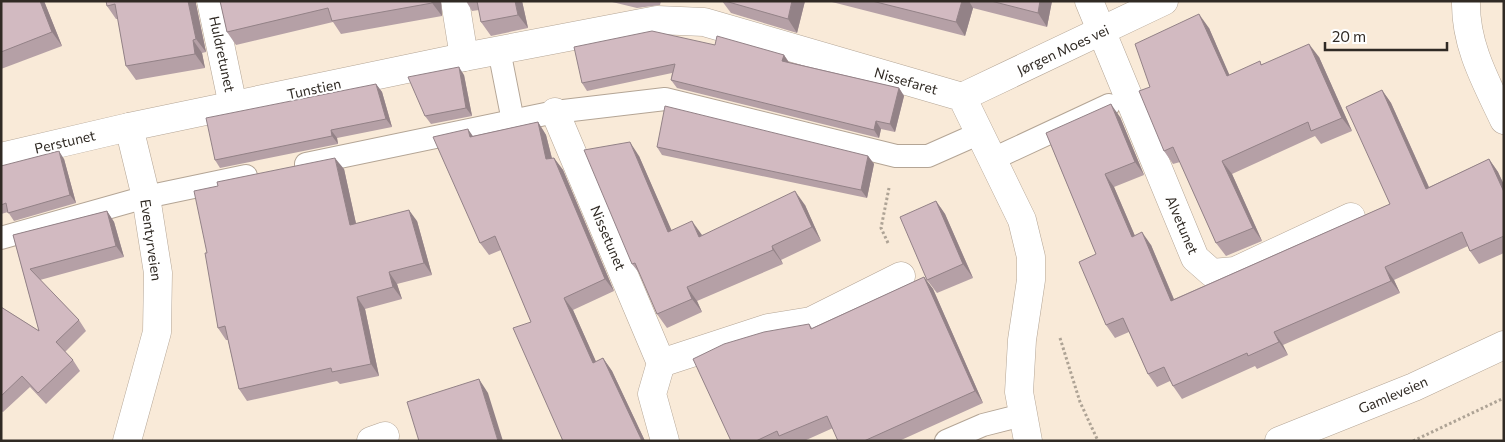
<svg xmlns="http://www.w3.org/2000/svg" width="1505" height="442" font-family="Commissioner,sans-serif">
<rect width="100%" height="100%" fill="#f9ead8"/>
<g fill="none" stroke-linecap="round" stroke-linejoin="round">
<g stroke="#b4a595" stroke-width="24">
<g id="service">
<polyline points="499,50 513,121"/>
<polyline points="993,159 1109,105"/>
<polyline points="306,164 555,112 665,99 896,156 928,156 980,133"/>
<polyline points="1,238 146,197 246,176"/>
<polyline points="946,441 983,425 1022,415"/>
</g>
</g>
<g stroke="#b4a595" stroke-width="29">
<g id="minor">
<polyline points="211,1 233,106"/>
<polyline points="455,1 464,57"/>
<polyline points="1089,1 1195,258 1212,273 1235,271 1351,217"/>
<path d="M1466,1C1465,45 1486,82 1504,120"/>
<polyline points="962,97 1164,1"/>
<polyline points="555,112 661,363 652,394 665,441"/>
<polyline points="1,157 129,127 464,57 657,20 704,22 962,97 1022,220 1031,257 1031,280 1022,340 1019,392 1028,441"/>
<polyline points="661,363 768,328 811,321 901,276"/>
<polyline points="127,441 157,332 158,273 146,197 129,127"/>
<polyline points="371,441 385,436"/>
</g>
</g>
<g stroke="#b4a595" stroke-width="29">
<polyline id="secondary" points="1279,441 1414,387 1504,345"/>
</g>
<g stroke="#aea395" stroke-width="3" stroke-dasharray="2.5 2.5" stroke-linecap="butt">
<polyline points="888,243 881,228 889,188"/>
<polyline points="1060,338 1080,402 1098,441"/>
<polyline points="1413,441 1504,398"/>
</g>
<use href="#service" stroke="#fff" stroke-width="22"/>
<use href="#minor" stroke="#fff" stroke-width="28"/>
<use href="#secondary" stroke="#fff" stroke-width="28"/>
</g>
<g fill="#b5a0a6">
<polygon points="1,1 44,1 62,46 1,69"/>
<polygon points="106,1 196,1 196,4 206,52 202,53 205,68 136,80 126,66 118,19 116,19 107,6"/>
<polygon points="220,1 441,1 442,16 341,34 333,22 236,45 227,32"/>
<polygon points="466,1 522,1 528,28 491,36 481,22 479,10 472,11"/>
<polygon points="608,1 661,1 660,5 637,8"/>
<polygon points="722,1 805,1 797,33 731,13"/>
<polygon points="828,1 1052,1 1047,27 973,8 965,36"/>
<polygon points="1209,28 1229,75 1262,64 1319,57 1352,131 1321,144 1315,136 1232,174 1262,241 1226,256 1216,243 1180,162 1173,164 1164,151 1150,87"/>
<polygon points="715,45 784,55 789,62 899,88 904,96 895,132 881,129 879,138 677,88 671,80 672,73 587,91 582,83"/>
<polygon points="464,75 472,116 431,124 425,116"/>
<polygon points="376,84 382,92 392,127 337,138 338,144 220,168 215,160"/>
<polygon points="1382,90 1391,103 1429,187 1489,159 1498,172 1504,185 1504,253 1479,264 1470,251 1468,246 1394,280 1400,293 1283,345 1288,355 1257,369 1255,366 1182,399 1173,386 1170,381 1157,387 1148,374 1129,332 1115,338 1106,325 1096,254 1046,133 1120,117 1144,175 1114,187 1135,236 1151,245 1174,299 1390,204"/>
<polygon points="538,122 546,135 552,158 554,158 563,170 614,291 573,310 596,362 603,358 612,371 645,441 531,322 501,250 489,255 480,243 473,136"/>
<polygon points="657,147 868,156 874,164 867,198 662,155"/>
<polygon points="639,156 671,230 702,235 805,205 821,241 781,260 783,264 697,301 702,312 667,328 657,314 640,274 632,264"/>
<polygon points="64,159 76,203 14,221 8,212 1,214 1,166"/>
<polygon points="344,169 356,224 417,221 432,275 397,284 402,299 365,309 379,376 340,384 337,381 247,401 239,389 228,340 226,340 218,328 207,253"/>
<polygon points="936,201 945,214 973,278 937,293 927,280"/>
<polygon points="107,211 114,222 124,257 40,280 79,320 86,331 65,352 73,360 80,371 46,404 30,387 3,412 1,411 1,307 39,331 13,235"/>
<polygon points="924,277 933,289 983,403 899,441 838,441 833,428 804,441 731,441 809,324 812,328"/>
</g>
<g fill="#938287">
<polygon points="40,1 44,1 62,46 52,32"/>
<polygon points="188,1 196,1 196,4 206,52 196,39"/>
<polygon points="432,1 441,1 442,16 432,3"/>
<polygon points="515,1 522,1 528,28 518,15"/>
<polygon points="792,1 805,1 797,33 788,19"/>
<polygon points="962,1 969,1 973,8 965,36 956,22"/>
<polygon points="1040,1 1052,1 1047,27 1038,13"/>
<polygon points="1199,14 1209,28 1236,90 1227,76"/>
<polygon points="193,40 202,53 205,68 195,54"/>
<polygon points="1309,44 1319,57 1352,131 1342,118"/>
<polygon points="784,55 789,63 782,61"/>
<polygon points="459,67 464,75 472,116 466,108"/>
<polygon points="376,84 382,92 392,127 386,119"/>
<polygon points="899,88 904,96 895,132 890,124"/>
<polygon points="1382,90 1391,103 1435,201 1426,189"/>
<polygon points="1111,104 1120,117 1144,175 1135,162"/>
<polygon points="876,121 881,129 879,138 874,130"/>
<polygon points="538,122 546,135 555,171 546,159"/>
<polygon points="468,129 477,142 470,137"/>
<polygon points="331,130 337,138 338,144 332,136"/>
<polygon points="630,142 639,156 678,245 668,232"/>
<polygon points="59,151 64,159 76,203 70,195"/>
<polygon points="868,156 874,164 867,198 861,190"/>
<polygon points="335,158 344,169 359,237 350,225"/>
<polygon points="554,158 563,170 614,291 605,279"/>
<polygon points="1489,159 1498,172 1504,185 1504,192"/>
<polygon points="1222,161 1232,174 1262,241 1253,228"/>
<polygon points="1105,174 1114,187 1141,250 1132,237"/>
<polygon points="795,191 805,205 821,241 812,227"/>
<polygon points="936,201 945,214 973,278 963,264"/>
<polygon points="409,210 417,221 432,275 424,263"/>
<polygon points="107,211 114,222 124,257 116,246"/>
<polygon points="692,221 702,235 699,237"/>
<polygon points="1142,232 1151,245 1180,314 1171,301"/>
<polygon points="772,246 781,260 783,264 773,250"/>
<polygon points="1385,267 1394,280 1400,293 1391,281"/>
<polygon points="389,272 397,284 402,299 393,287"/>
<polygon points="924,277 933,289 983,403 975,391"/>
<polygon points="687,287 697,301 702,312 692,299"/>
<polygon points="357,297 365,309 379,376 371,364"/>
<polygon points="564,298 573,310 602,375 593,363"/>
<polygon points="1274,332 1283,345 1288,355 1279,342"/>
<polygon points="603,358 612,371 645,441 642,441"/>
<polygon points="479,379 488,393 503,441 498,441"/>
</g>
<g fill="#d2bac1" stroke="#938287">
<polygon points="1,1 40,1 52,32 1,52"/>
<polygon points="106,1 188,1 196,39 193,40 195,54 126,66 115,4 107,6"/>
<polygon points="220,1 432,1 432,3 332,21 328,8 227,32"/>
<polygon points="477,1 515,1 518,15 481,22"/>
<polygon points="725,1 792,1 788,19"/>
<polygon points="872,1 962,1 956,22"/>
<polygon points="991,1 1040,1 1038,13"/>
<polygon points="1199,14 1227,76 1260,61 1261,65 1309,44 1342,118 1311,131 1308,122 1222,161 1253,228 1216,243 1173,147 1164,151 1139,91 1150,87 1135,44"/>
<polygon points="652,31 715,45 717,36 784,55 782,61 899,88 890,124 876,121 874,130 671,80 675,64 582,83 574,47"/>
<polygon points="459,67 466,108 425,116 408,77"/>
<polygon points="376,84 386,119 331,130 332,136 215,160 206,118"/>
<polygon points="1382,90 1426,189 1489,159 1504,192 1504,236 1470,251 1462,232 1385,267 1391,281 1274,332 1279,342 1248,356 1247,353 1173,386 1164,367 1148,374 1123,318 1106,325 1079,262 1096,254 1046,133 1111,104 1135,162 1105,174 1132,237 1142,232 1171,301 1390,204 1346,107"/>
<polygon points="665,106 868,156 861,190 657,147"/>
<polygon points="538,122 546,159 554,158 605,279 564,298 593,363 603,358 642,441 563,441 513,328 531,322 495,236 480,243 433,137 468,129 470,137"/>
<polygon points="630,142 668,232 692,221 699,237 795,191 812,227 772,246 773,250 687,287 692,299 657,314 635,263 632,264 584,150"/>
<polygon points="59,151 70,195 8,213 6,203 1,205 1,166"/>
<polygon points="335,158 350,225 409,210 424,263 389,272 393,287 357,297 371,364 332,372 331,368 239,389 225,326 218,328 205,253 207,253 194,191 218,186 217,182"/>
<polygon points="936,201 963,264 927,280 900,217"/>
<polygon points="107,211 116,246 30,269 79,320 56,342 73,360 38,393 22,376 1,396 1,307 39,331 13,235"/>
<polygon points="924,277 975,391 864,441 838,441 827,416 779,436 777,431 756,441 731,441 693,359 724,344 764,332 809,324 811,329"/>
<polygon points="479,379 498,441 419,441 407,402"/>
</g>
<g text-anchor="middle" stroke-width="4" stroke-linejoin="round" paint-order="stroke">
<g font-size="14" fill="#302a24" stroke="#fff">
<text transform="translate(1063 50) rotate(-25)" y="5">Jørgen Moes vei</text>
<text transform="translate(222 54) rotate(78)" y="5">Huldretunet</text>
<text transform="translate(906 81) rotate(16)" y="5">Nissefaret</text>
<text transform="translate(314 89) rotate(-12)" y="5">Tunstien</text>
<text transform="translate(65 142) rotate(-13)" y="5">Perstunet</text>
<text transform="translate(1182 225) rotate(67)" y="5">Alvetunet</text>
<text transform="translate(608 238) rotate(67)" y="5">Nissetunet</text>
<text transform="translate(151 240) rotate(82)" y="5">Eventyrveien</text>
<text transform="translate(1393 395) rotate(-23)" y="5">Gamleveien</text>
</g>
</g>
<rect width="1505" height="442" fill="none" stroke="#302a24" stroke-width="5"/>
<path d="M1325 42v8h122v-8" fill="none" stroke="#302a24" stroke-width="2.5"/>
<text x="1332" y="42" font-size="15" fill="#302a24" stroke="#ffffff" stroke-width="4" paint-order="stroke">20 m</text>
</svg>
